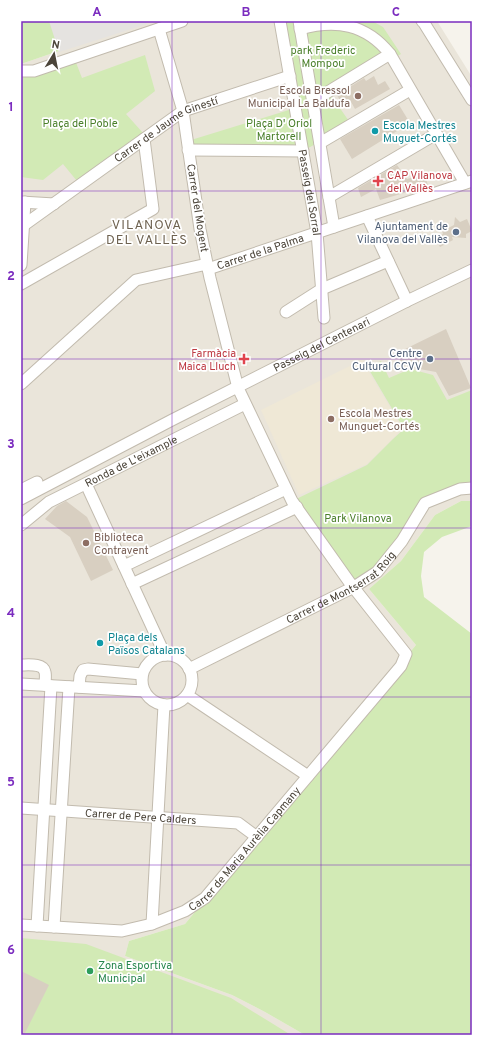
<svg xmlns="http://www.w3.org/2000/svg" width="493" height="1056" font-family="Overpass,sans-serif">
<rect width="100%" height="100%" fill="#f6f3ec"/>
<polygon fill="#eae5da" points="146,21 437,21 472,77 472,501 461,501 435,515 401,561 369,589 416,645 185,924 129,941 125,956 232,995 265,1012 305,1035 21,1035 21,64"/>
<polygon fill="#efe8d6" points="362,360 403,429 367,464 299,495 261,410"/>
<g fill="#d2eab5">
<polygon points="21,21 146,21 21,64"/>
<polygon points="280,21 372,21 383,27 401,54 330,94 351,124 303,151"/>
<polygon points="145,55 155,91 126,114 143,133 77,181 63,164 43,180 21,177 21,78 75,60 82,78"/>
<polygon points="292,109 298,145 191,146 191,140"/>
<polygon points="381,361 389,378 410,369 433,375 447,400 472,390 472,483 426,498 402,530 378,568 358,581 346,576 292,501 367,465 393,439 404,429 368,368"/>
<polygon points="461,501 472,501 472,526 442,537 424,552 421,576 424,597 472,634 472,1035 305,1035 265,1012 232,995 125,956 129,941 185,924 416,645 369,589 401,561 435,515"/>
<polygon points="21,938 86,944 231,998 291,1035 21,1035"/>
</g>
<polygon fill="#e5e3e0" points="49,21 146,21 147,24 59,52"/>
<g fill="#d8cfc1">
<polygon points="374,76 378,85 385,81 390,89 355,109 350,100 342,104 337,95 364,78 366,81"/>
<polygon points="399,105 410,123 352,159 340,139"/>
<polygon points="397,165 407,179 425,174 428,186 380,200 376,189 361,197 358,188"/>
<polygon points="455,217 460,222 467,219 472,231 466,234 466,238 452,237 453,240 440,247 435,238 443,234 442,231 454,225"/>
<polygon points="446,329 471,388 449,396 436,372 403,366 397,353"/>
<polygon points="66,501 87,517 113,570 91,581 70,537 45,519 57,506"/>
<polygon points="21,971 49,985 24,1035 21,1035"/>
</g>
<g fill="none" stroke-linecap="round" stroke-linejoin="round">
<g stroke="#c2bbae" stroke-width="13">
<g id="minor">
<path id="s1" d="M280,21L317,233L324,318"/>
<polyline points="299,21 334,227"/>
<polyline points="422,21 424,23 472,100"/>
<path d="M300,29C336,19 366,24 390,54L465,183"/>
<polyline points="21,71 34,71 182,21"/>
<polyline points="313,101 390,54"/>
<polyline points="320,143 410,90"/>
<polyline points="188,150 303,151"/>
<polyline points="329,197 436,134"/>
<polyline points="21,202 54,204"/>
<polyline points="367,216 407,301"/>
<path id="s2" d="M24,225L183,111L290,76"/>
<polyline points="21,265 25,202"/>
<path id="s3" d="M208,269L472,181"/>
<polyline points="21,284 153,209 144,139"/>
<polyline points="286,312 322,289 388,261"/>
<polyline points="21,384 136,280 207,264"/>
<polyline points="86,484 165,655"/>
<polyline points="21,490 37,482"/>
<path id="s4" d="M21,499L172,420L407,301L472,270"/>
<path id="s5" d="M21,525L49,502L245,404"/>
<polyline points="124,566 286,489"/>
<polyline points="132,584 297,507"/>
<circle cx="167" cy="680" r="25"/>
<path d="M21,665C28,665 43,663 45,672C46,676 45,681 45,685"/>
<path id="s6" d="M189,669L354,587L377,572L402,541L425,503L460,489L472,488"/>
<polyline points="21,684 144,691"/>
<polyline points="79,687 80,676 83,670 88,669 142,674"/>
<polyline points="187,695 308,776"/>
<path id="s7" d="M21,808L238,823L257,837"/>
<polyline points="152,924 164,705"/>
<path id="s8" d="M21,925L122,931L152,924L185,911L205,898L401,666L406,654L350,583L292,501L238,388L210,278L200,229L183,111L159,29"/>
<polyline points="37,926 51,686"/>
<polyline points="54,927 69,687"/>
</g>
</g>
<use href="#minor" stroke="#fff" stroke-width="11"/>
</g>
<path fill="none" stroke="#7b2cbf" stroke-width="1" stroke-opacity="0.55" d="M172,21V1035M321,21V1035M21,191H472M21,359H472M21,528H472M21,697H472M21,865H472"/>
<g fill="#8d6e63" stroke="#fff" stroke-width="1.5">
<circle cx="358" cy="96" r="4"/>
<circle cx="331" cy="419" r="4"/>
<circle cx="86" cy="543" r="4"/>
</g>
<g fill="#0f9aa8" stroke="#fff" stroke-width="1.5">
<circle cx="375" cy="131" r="4"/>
<circle cx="100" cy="643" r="4"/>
</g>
<g fill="#e0444e" stroke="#fff" stroke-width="1.5">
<path d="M376 175h4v4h4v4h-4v4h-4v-4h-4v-4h4z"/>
<path d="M242 353h4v4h4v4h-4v4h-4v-4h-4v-4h4z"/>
</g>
<g fill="#5c6f8a" stroke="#fff" stroke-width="1.5">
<circle cx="456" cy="232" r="4"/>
<circle cx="430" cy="359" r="4"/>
</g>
<circle fill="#2e9e5b" stroke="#fff" stroke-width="1.5" cx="90" cy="971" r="4"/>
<g text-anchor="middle" stroke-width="3.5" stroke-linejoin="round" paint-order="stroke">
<g font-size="11" fill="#4a7f2a" stroke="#fff">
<text x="323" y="54">park Frederic<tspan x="323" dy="13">Mompou</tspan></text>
<text x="80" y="127">Plaça del Poble</text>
<text x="279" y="127">Plaça D' Oriol<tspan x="279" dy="13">Martorell</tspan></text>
<text x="358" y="522">Park Vilanova</text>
</g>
<g font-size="11" fill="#785e54" stroke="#fff" text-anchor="start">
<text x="350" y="94" text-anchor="end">Escola Bressol<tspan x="350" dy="13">Municipal La Baldufa</tspan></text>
<text x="339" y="417">Escola Mestres<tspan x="339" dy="13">Munguet-Cortés</tspan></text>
<text x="94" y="541">Biblioteca<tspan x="94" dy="13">Contravent</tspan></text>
</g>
<g font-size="11" fill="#0d838f" stroke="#fff" text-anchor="start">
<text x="383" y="129">Escola Mestres<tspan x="383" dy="13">Muguet-Cortés</tspan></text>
<text x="108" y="641">Plaça dels<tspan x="108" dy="13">Països Catalans</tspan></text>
</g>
<g font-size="11" fill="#4b4439" stroke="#fff">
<text dy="4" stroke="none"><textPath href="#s2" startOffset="172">Carrer de Jaume Ginestí</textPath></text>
<text dy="4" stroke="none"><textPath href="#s1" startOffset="174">Passeig del Sorral</textPath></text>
<text transform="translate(198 208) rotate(81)" y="4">Carrer del Mogent</text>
<text dy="4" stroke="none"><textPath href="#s3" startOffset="55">Carrer de la Palma</textPath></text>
<text dy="4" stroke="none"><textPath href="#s4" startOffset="338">Passeig del Centenari</textPath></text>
<text dy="4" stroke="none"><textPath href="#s5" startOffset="128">Ronda de L'eixample</textPath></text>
<text dy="4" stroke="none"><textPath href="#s6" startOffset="173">Carrer de Montserrat Roig</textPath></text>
<text dy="4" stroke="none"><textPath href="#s7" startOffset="120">Carrer de Pere Calders</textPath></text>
<text dy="4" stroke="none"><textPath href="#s8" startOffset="254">Carrer de Maria Aurèlia Capmany</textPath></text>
</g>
<g font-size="11" fill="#be3a42" stroke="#fff" text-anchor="start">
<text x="387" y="179">CAP Vilanova<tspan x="387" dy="13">del Vallès</tspan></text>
<text x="236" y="357" text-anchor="end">Farmàcia<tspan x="236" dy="13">Maica Lluch</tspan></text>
</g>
<g font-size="11" fill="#4e5e75" stroke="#fff" text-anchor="end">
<text x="448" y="230">Ajuntament de<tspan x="448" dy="13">Vilanova del Vallès</tspan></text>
<text x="422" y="357">Centre<tspan x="422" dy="13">Cultural CCVV</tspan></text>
</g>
<g font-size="11" fill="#27864d" stroke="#fff" text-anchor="start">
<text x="98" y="969">Zona Esportiva<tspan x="98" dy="13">Municipal</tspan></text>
</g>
<g font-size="13" letter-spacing="1" fill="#6e6250" stroke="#fff">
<text x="147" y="229">VILANOVA<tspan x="147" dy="15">DEL VALLÈS</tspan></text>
</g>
</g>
<rect width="493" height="1056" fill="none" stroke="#ffffff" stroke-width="44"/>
<g transform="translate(54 54) rotate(10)" stroke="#ffffff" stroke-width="3" paint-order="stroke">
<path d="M0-3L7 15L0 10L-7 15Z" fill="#4b4439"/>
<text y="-6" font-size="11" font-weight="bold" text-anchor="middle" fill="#4b4439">N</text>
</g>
<rect x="22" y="22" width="449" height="1012" fill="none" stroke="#7b2cbf" stroke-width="1.5"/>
<g font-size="13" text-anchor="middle" font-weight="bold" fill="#7b2cbf">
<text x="97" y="16">A</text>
<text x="246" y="16">B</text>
<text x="396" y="16">C</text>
<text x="11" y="111">1</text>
<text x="11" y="280">2</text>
<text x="11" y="448">3</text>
<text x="11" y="617">4</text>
<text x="11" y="786">5</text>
<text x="11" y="954">6</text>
</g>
</svg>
